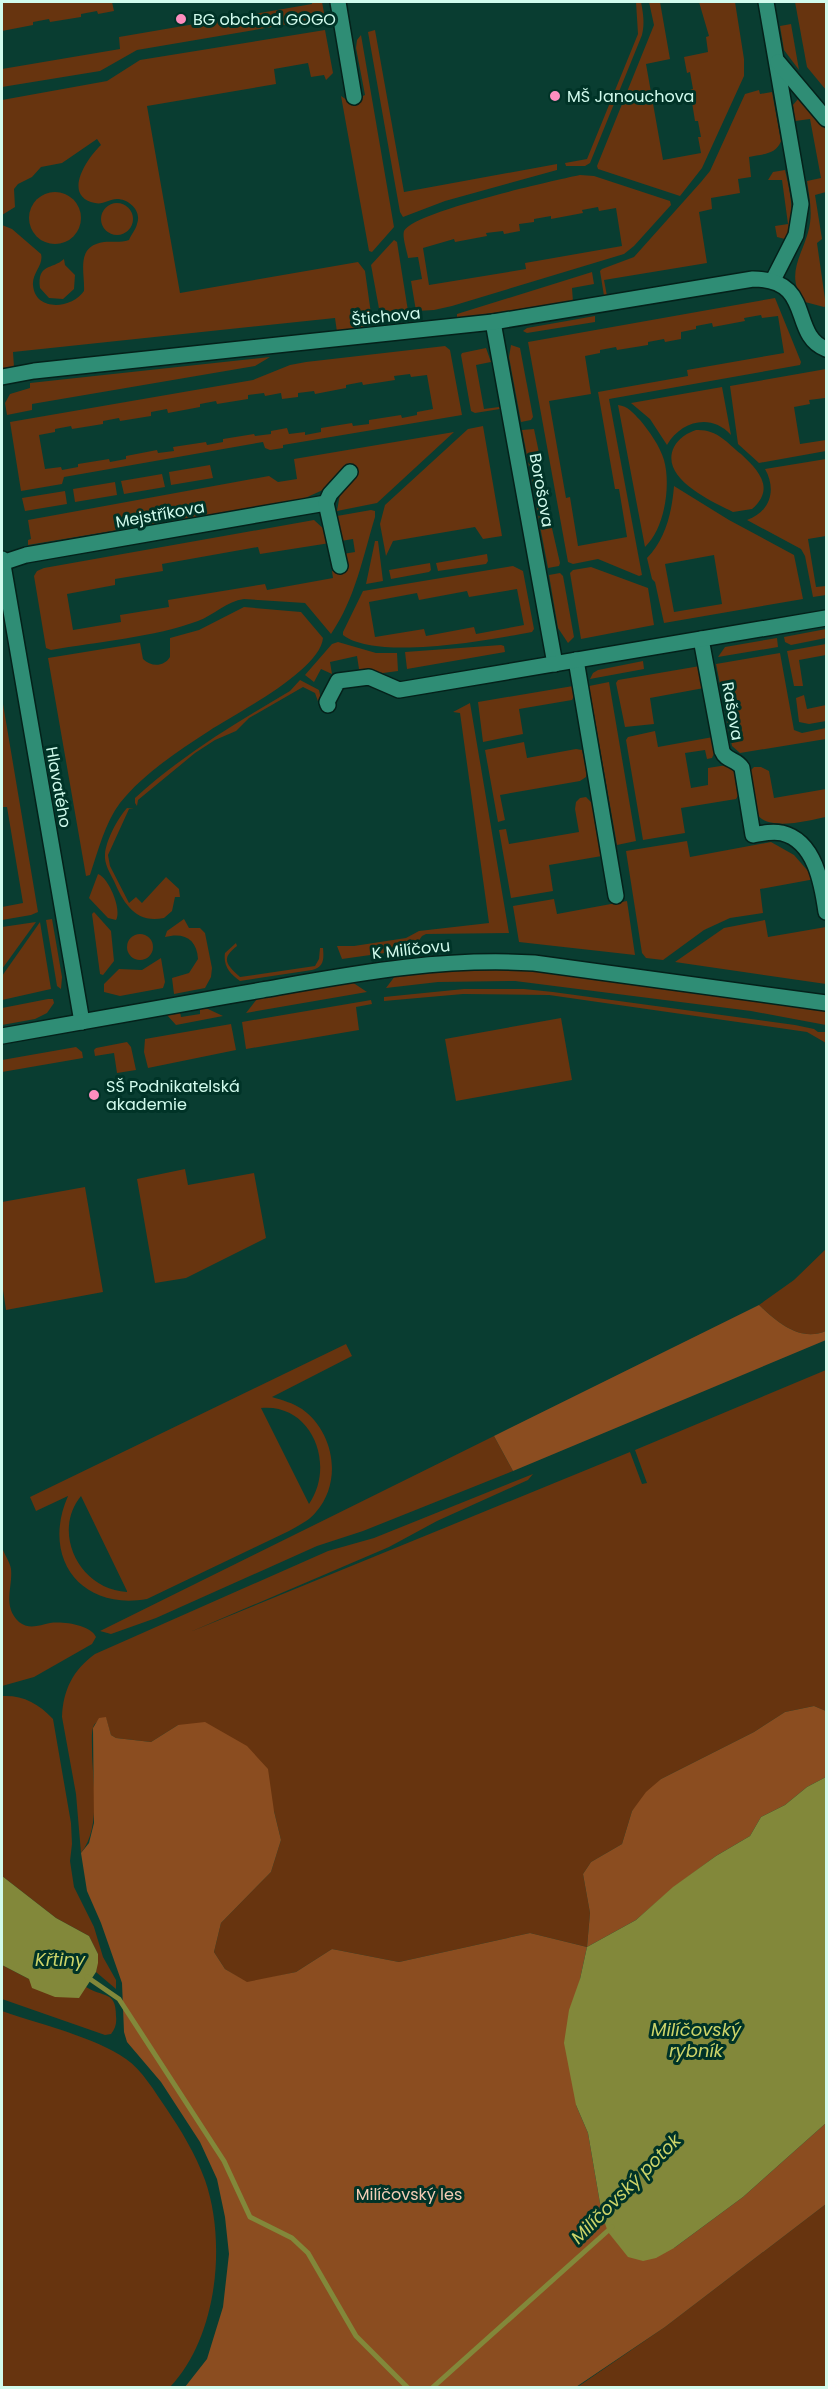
<svg xmlns="http://www.w3.org/2000/svg" width="828" height="2389" font-family="Poppins,sans-serif">
<rect width="100%" height="100%" fill="#093d31"/>
<g fill="#67340f" fill-rule="evenodd">
<polygon points="2,2 112,2 114,11 98,14 97,11 81,14 81,17 50,22 49,19 33,22 33,25 2,31"/>
<polygon points="312,2 322,2 325,18 137,50 100,71 2,87 2,69 120,49 119,37 312,4"/>
<path d="M636,2H641C643,13 645,23 642,35L590,163L585,166H566L565,163L587,159L638,34Z"/>
<polygon points="649,2 660,2 670,59 646,64 663,160 701,153 698,137 701,137 698,121 695,121 690,90 693,89 690,72 687,73 684,57 708,52 706,37 709,36 699,2 735,2 744,59 744,76 702,168 680,196 598,169 597,166 654,25"/>
<polygon points="795,2 826,2 826,90 807,67"/>
<polygon points="791,24 799,70 784,50 780,26"/>
<path d="M325,30L333,73L326,80L324,75L311,77L308,63L274,69L276,84L147,106L180,293L358,262L365,271L373,328L337,332L335,318L13,352L14,367L2,368V225L12,229L41,254C44,265 32,273 33,285C35,312 72,309 84,291C85,272 75,246 104,242C112,241 120,243 129,240C131,235 136,229 137,224C142,211 129,199 117,199C109,199 103,205 95,203C61,196 88,157 101,145L97,139L62,163L41,167L32,177L18,184L14,189L15,207L2,215V100L107,81L140,60Z"/>
<polygon points="375,30 404,192 557,164 557,170 445,201 403,217 400,212 368,32"/>
<polygon points="361,35 394,227 372,252 369,251 341,96 350,102 365,95 356,48 357,40"/>
<path d="M759,90L760,94L772,92L781,141C776,155 762,154 749,157L751,177L738,179L740,193L711,198L712,209L699,212L707,263L604,280L607,296H604L600,271L602,269L634,257L701,182L710,171L745,94Z"/>
<path d="M798,99L805,102L826,130V192L815,195L822,239L817,243L826,306L824,307L805,302C782,273 806,252 810,223C812,209 809,195 807,181L821,178L810,119L795,121L793,105Z"/>
<path d="M785,170C790,192 797,219 785,239L777,237L775,226L788,224L782,180H768L773,172Z"/>
<path d="M580,175L594,176L670,201L671,205L634,246L624,254L452,306L434,310L416,311L411,281L422,279L418,257L408,258C407,251 402,237 404,231C412,212 556,180 580,175ZM598,207L599,211L616,208L622,246L525,263L526,269L429,285L423,248L454,239L455,242L487,236L486,233L503,231L504,234L520,231L519,224L534,222V219L551,216V219L583,213L582,210Z"/>
<circle cx="55" cy="218" r="26"/>
<circle cx="117" cy="219" r="16"/>
<polygon points="394,240 397,242 408,311 406,313 382,316 380,314 371,265"/>
<path d="M64,259L65,265L75,275L74,289L63,299L49,298L40,288C37,263 52,270 64,259Z"/>
<polygon points="592,272 594,284 572,288 573,302 457,318 457,314"/>
<path d="M775,298L801,362L800,365L609,399L642,575L639,576L598,559L573,564L568,562L528,342ZM761,315L762,318L778,316L784,353L687,370L688,376L598,392L615,489H619L627,537L578,546L570,497L566,498L549,401L591,394L585,356L600,353V350L616,347L617,350L648,345V342L664,339L665,342L681,339V332L696,329V326L712,323L713,327L745,321L744,318Z"/>
<polygon points="595,316 595,322 527,333 523,331 527,328"/>
<polygon points="511,345 520,348 533,417 531,420 521,422 509,357"/>
<path d="M445,346L450,350L462,415L283,445V448L270,450L265,448L263,442L64,477L62,484L21,491L10,422L253,380L290,365L306,362ZM410,374L411,377L427,375L433,409L417,412V415L402,418L401,415L369,420V424L353,426L352,423L321,428V432L305,435V432L289,434L287,428L271,431V434L255,436L254,434L223,439V442L207,445L206,442L173,447L174,451L158,453L157,450L126,456V459L110,462L109,459L78,464V467L62,470L61,467L45,469L39,435L55,432V429L71,426L72,429L103,424V421L119,418L120,421L151,416V412L167,409L168,413L200,407V404L216,401L217,404L248,399V395L264,393L265,396L281,393L282,399L298,397V393L314,391L315,394L346,388V385L362,382L363,385L395,380L394,376Z"/>
<polygon points="486,348 491,362 476,365 484,409 499,407 500,409 475,413 471,411 461,355 462,353"/>
<polygon points="270,357 255,366 32,404 32,410 7,415 5,403 10,394 30,388 30,383"/>
<polygon points="826,369 826,401 825,398 809,400 810,404 794,407 800,444 826,440 826,451 759,463 738,444 730,386"/>
<path d="M722,387L731,435C711,413 681,421 667,445L650,419L631,403Z"/>
<path d="M618,405C628,406 633,413 640,420C649,431 660,446 664,460C671,485 665,528 645,547Z"/>
<polygon points="483,426 502,536 483,539 475,527 393,541 386,556 380,524 385,505 468,429"/>
<polygon points="534,429 542,467 530,471 522,430"/>
<path d="M696,430C717,429 726,442 741,454C758,470 776,488 752,509L733,512C711,501 659,478 674,447C679,438 687,433 696,430Z"/>
<polygon points="454,432 377,503 337,511 340,494 357,474 347,464 325,489 303,499 28,545 28,540 31,539 28,520 269,476 278,482 297,479 294,459"/>
<path d="M826,459V536L808,539L816,587L826,586V595L813,597L805,556L801,549L747,520C770,512 777,490 765,469Z"/>
<polygon points="210,465 213,478 171,485 169,472"/>
<polygon points="162,474 165,487 124,494 121,481"/>
<polygon points="540,477 544,478 550,515 548,518 539,520 532,478"/>
<polygon points="115,482 117,495 75,502 73,489"/>
<path d="M674,486L729,520L794,555L803,599L664,623L655,582L652,579L647,558C666,539 672,511 674,486ZM714,555L722,604L674,612L665,564Z"/>
<polygon points="65,491 67,504 25,511 22,498"/>
<path d="M371,510L375,511V517C363,557 355,599 331,634L305,603L244,599C227,601 214,615 198,621C155,637 97,642 51,650L46,648L34,576L37,571L44,568L314,520L326,531L330,543L260,554L258,547L162,564L163,571L115,579V585L67,594L73,630L121,622L120,615L169,607L168,600L265,584L267,590L333,578L332,571L346,569L343,554L355,552L353,539L341,541L337,516Z"/>
<polygon points="551,524 560,563 559,566 548,568 540,526"/>
<polygon points="375,541 378,541 383,581 366,584"/>
<polygon points="487,554 488,561 486,564 438,571 436,563"/>
<polygon points="430,563 431,570 429,572 391,579 389,570"/>
<path d="M513,566L523,571L534,629L532,632C489,640 377,661 343,635V632L363,591ZM517,589L524,625L476,634L474,627L426,636L424,629L375,637L369,602L417,593L419,600L467,591L469,597Z"/>
<polygon points="591,567 648,588 654,625 581,639 570,573 573,570"/>
<polygon points="560,573 563,576 574,637 568,643 558,628 549,575"/>
<path d="M244,607L301,612L323,638C320,671 235,714 209,731C178,751 143,774 120,803C105,823 98,851 90,875L86,876L48,658L140,643L143,659C151,667 164,667 170,657V638L199,630Z"/>
<polygon points="826,629 826,638 791,645 785,642 784,637"/>
<polygon points="777,638 778,647 718,657 725,647"/>
<polygon points="338,642 376,653 397,653 398,671 383,673 359,669 357,656 330,662 332,674 321,669 314,682 305,675 332,644"/>
<polygon points="826,644 826,655 799,660 803,686 794,686 787,651"/>
<polygon points="501,645 504,646 505,652 407,669 405,652"/>
<polygon points="780,653 794,730 802,733 826,728 826,739 740,753 732,746 716,664"/>
<polygon points="643,661 644,669 590,679 593,673 598,670"/>
<polygon points="700,666 704,688 650,698 654,724 625,727 616,683 618,680"/>
<path d="M300,680L319,690L323,709L321,710L315,693L303,687L249,718L236,731L215,740L195,753L138,800L137,806L135,803V798C182,755 236,723 290,691Z"/>
<polygon points="609,682 636,841 617,845 589,686"/>
<polygon points="573,686 574,696 572,700 519,709 523,734 483,742 478,702"/>
<polygon points="804,695 807,709 826,705 826,721 809,724 799,722 796,698"/>
<polygon points="2,698 38,912 31,915 2,920 2,907 23,903 7,807 2,807"/>
<polygon points="470,703 509,933 426,934 422,936 413,949 342,959 337,946 354,946 406,938 419,931 489,923 460,713 453,712"/>
<polygon points="655,731 658,747 713,737 715,751 712,758 707,759 705,750 685,753 691,788 708,785 708,768 727,765 735,770 739,794 736,799 681,808 685,833 643,840 626,740 628,737"/>
<polygon points="524,742 527,758 576,749 582,750 587,771 586,777 580,781 500,795 505,820 498,822 485,750"/>
<path d="M754,767H761L769,771L774,798L826,789V817C810,820 768,832 757,814C752,806 751,781 750,771Z"/>
<polygon points="586,797 592,803 602,856 549,865 553,891 511,898 499,830 506,829 509,844 579,832 575,809 576,802 580,798"/>
<path d="M127,808L134,809H129L108,855L110,866L129,903L136,897L142,903L166,877L179,889L180,897H175L172,911L164,918C136,924 124,904 114,881C110,873 104,864 105,854C106,840 118,818 127,808Z"/>
<polygon points="687,841 690,857 771,842 794,855 815,879 760,889 763,913 730,918 704,930 663,960 646,958 642,953 626,851"/>
<path d="M98,874C109,878 122,910 116,920L108,918L89,898Z"/>
<polygon points="554,899 557,914 627,901 635,955 519,942 513,906"/>
<polygon points="94,912 111,931 114,961 103,975 100,974 92,914"/>
<polygon points="52,919 62,977 61,989 57,986 46,920"/>
<path d="M184,919L189,928H200L205,933L212,968L211,977L205,988L174,994L172,978L189,973L198,959C197,939 184,932 165,937L167,931Z"/>
<polygon points="765,920 768,937 826,927 826,984 675,962 724,928"/>
<polygon points="36,922 2,969 2,927"/>
<polygon points="40,922 51,989 2,1000 2,976"/>
<circle cx="140" cy="947" r="13"/>
<path d="M236,943L237,946C220,959 227,965 240,977L315,966L319,959L320,948H323C324,959 324,967 312,970L240,981C230,974 223,966 225,953Z"/>
<polygon points="161,958 165,982 163,988 120,996 104,992 104,984 119,969 142,970"/>
<polygon points="474,969 533,970 826,1011 826,1025 751,1011 515,981 438,982 386,988 395,976"/>
<polygon points="352,982 367,992 246,1013 257,999"/>
<polygon points="464,989 524,989 553,992 795,1025 814,1029 818,1032 826,1032 826,1043 807,1032 549,995 463,994 384,1001 384,997"/>
<polygon points="48,999 53,999 54,1003 47,1013 35,1019 2,1025 2,1008"/>
<polygon points="371,1000 372,1004 356,1007 359,1030 246,1049 242,1022"/>
<polygon points="200,1008 208,1009 223,1016 176,1025 167,1015 180,1012 181,1017 200,1014"/>
<polygon points="561,1018 572,1080 456,1101 445,1039"/>
<polygon points="231,1024 236,1050 148,1068 144,1052 145,1039"/>
<polygon points="127,1042 131,1047 136,1070 117,1073 114,1053 95,1056 94,1050 96,1048"/>
<polygon points="76,1047 82,1052 83,1058 2,1072 2,1060"/>
<polygon points="185,1169 188,1185 254,1173 266,1238 186,1278 155,1283 137,1179"/>
<polygon points="85,1187 103,1292 6,1310 2,1283 2,1202"/>
<path d="M826,1249V1331C800,1342 778,1323 759,1305L794,1280Z"/>
<path d="M346,1344L352,1356L272,1397C282,1400 293,1403 302,1409C334,1432 343,1481 316,1512C309,1521 299,1525 289,1531L147,1599C80,1611 41,1557 68,1496L36,1511L30,1497ZM261,1408C312,1403 336,1465 309,1504ZM81,1496L127,1591V1592C80,1590 51,1533 81,1496Z"/>
<path d="M826,1370V1711L814,1706L785,1712L754,1732L661,1779L632,1811L622,1844L591,1862L583,1874L590,1913L587,1947L530,1933L399,1962L332,1949L296,1972L247,1983L225,1969L214,1952L221,1923L271,1872L281,1840L274,1811L178,1725L151,1742L116,1738L111,1735L106,1718C101,1719 97,1721 94,1725C91,1731 92,1741 92,1748C92,1780 102,1827 81,1853L76,1794L62,1717C63,1690 73,1670 95,1654L328,1551L374,1538L533,1474L528,1480L437,1521L389,1547L190,1632L630,1452L642,1484L647,1483L635,1450Z"/>
<polygon points="494,1436 513,1471 363,1531 317,1546 156,1618 111,1634 100,1631"/>
<path d="M2,1547C4,1554 10,1562 11,1569C13,1587 2,1606 19,1622C29,1630 40,1625 50,1623C63,1621 91,1625 96,1637L92,1644L34,1677L2,1686Z"/>
<path d="M2,1696C23,1695 38,1703 53,1719L71,1823L72,1844L70,1861L74,1887L94,1927L103,1957L116,1980V1989L96,1972L98,1954L89,1936L56,1918L2,1876Z"/>
<path d="M2,1965L29,1979L78,1998L86,1987C103,1998 116,1990 116,2016C117,2024 115,2029 111,2034L105,2035L2,1999Z"/>
<path d="M2,2011C39,2024 95,2037 126,2059C142,2070 155,2092 166,2108C181,2130 196,2155 205,2180C227,2243 217,2338 170,2387H2Z"/>
<polygon points="826,2204 826,2387 576,2388 665,2327"/>
</g>
<g fill="#8b4d20">
<path d="M759,1305C778,1323 800,1342 826,1331V1340L513,1471L494,1436Z"/>
<polygon points="814,1706 826,1711 826,1777 807,1787 785,1805 761,1817 750,1836 716,1856 674,1887 636,1920 587,1947 580,1979 576,2105 588,2133 602,2215 674,2248 743,2197 826,2123 826,2204 665,2327 576,2387 185,2387 207,2359 223,2307 229,2254 225,2217 217,2179 200,2142 161,2082 127,2042 124,2032 122,1983 101,1923 87,1891 81,1853 89,1843 94,1823 93,1728 99,1718 106,1717 111,1735 116,1738 151,1742 178,1725 205,1722 247,1746 268,1769 274,1811 281,1840 271,1872 221,1923 214,1952 225,1969 247,1982 296,1972 332,1949 399,1962 530,1933 587,1947 590,1913 583,1874 591,1862 622,1844 632,1811 646,1792 661,1779 754,1732 785,1712"/>
</g>
<g fill="#82883a">
<polygon points="826,1777 826,2123 743,2197 674,2248 656,2258 643,2261 628,2257 608,2232 602,2215 588,2133 576,2105 564,2043 569,2010 580,1979 587,1947 636,1920 673,1887 716,1856 750,1836 761,1817 785,1805 807,1787"/>
<polygon points="2,1876 56,1918 89,1936 98,1954 98,1963 96,1972 79,1998 55,1997 32,1988 29,1979 2,1965"/>
</g>
<g fill="none" stroke-linecap="round" stroke-linejoin="round">
<g stroke="#82883a" stroke-width="5">
<polyline points="87,1977 119,1999 224,2161 250,2217 292,2238 308,2253 356,2336 408,2388"/>
<polyline points="432,2388 612,2227"/>
</g>
<g stroke="#04211a" stroke-width="18">
<g id="street">
<polyline points="338,2 354,97"/>
<polyline points="766,2 801,204 796,235 773,280"/>
<polyline points="778,62 826,119"/>
<polyline points="493,322 555,664"/>
<path d="M2,377L34,371L493,322L753,279C815,279 789,335 826,349"/>
<polyline points="2,559 82,1022"/>
<polyline points="2,563 26,555 326,503"/>
<polyline points="340,566 326,503 330,494 350,472"/>
<path d="M701,639L722,751C726,761 737,759 742,768L753,835C763,833 772,831 782,833C815,841 822,884 826,912"/>
<polyline points="576,660 616,896"/>
<polyline points="328,705 327,702 338,681 369,677 399,690 826,618"/>
<path d="M2,1036C88,1021 175,1005 262,990C353,974 441,957 534,963L826,1003"/>
</g>
</g>
<use href="#street" stroke="#2f8d75" stroke-width="15"/>
</g>
<g fill="#fd8ebf" stroke="#003327" stroke-width="2">
<circle cx="181" cy="19" r="6"/>
<circle cx="555" cy="96" r="6"/>
<circle cx="94" cy="1095" r="6"/>
</g>
<g text-anchor="middle" stroke-width="6" stroke-linejoin="round" paint-order="stroke">
<g font-size="16" fill="#d1fbed" stroke="#003327" text-anchor="start">
<text x="193" y="25">BG obchod GOGO</text>
<text x="567" y="102">MŠ Janouchova</text>
<text x="106" y="1092">SŠ Podnikatelská<tspan x="106" dy="18">akademie</tspan></text>
</g>
<g font-size="16" fill="#d1fbed" stroke="#003327">
<text transform="translate(386 316) rotate(-6)" y="6">Štichova</text>
<text transform="translate(542 490) rotate(80)" y="6">Borošova</text>
<text transform="translate(160 514) rotate(-10)" y="6">Mejstříkova</text>
<text transform="translate(733 711) rotate(80)" y="6">Rašova</text>
<text transform="translate(59 787) rotate(80)" y="6">Hlavatého</text>
<text transform="translate(411 949) rotate(-6)" y="6">K Milíčovu</text>
</g>
<g font-size="16" fill="#f3cdb6" stroke="#003327">
<text x="409" y="2200">Milíčovský les</text>
</g>
<g font-size="18" font-style="italic" fill="#ccd469" stroke="#003327">
<text x="60" y="1966">Křtiny</text>
<text x="696" y="2036">Milíčovský<tspan x="696" dy="21">rybník</tspan></text>
<text transform="translate(626 2189) rotate(-45)" y="6">Milíčovský potok</text>
</g>
</g>
<rect width="828" height="2389" fill="none" stroke="#d1fbed" stroke-width="6"/>
</svg>
